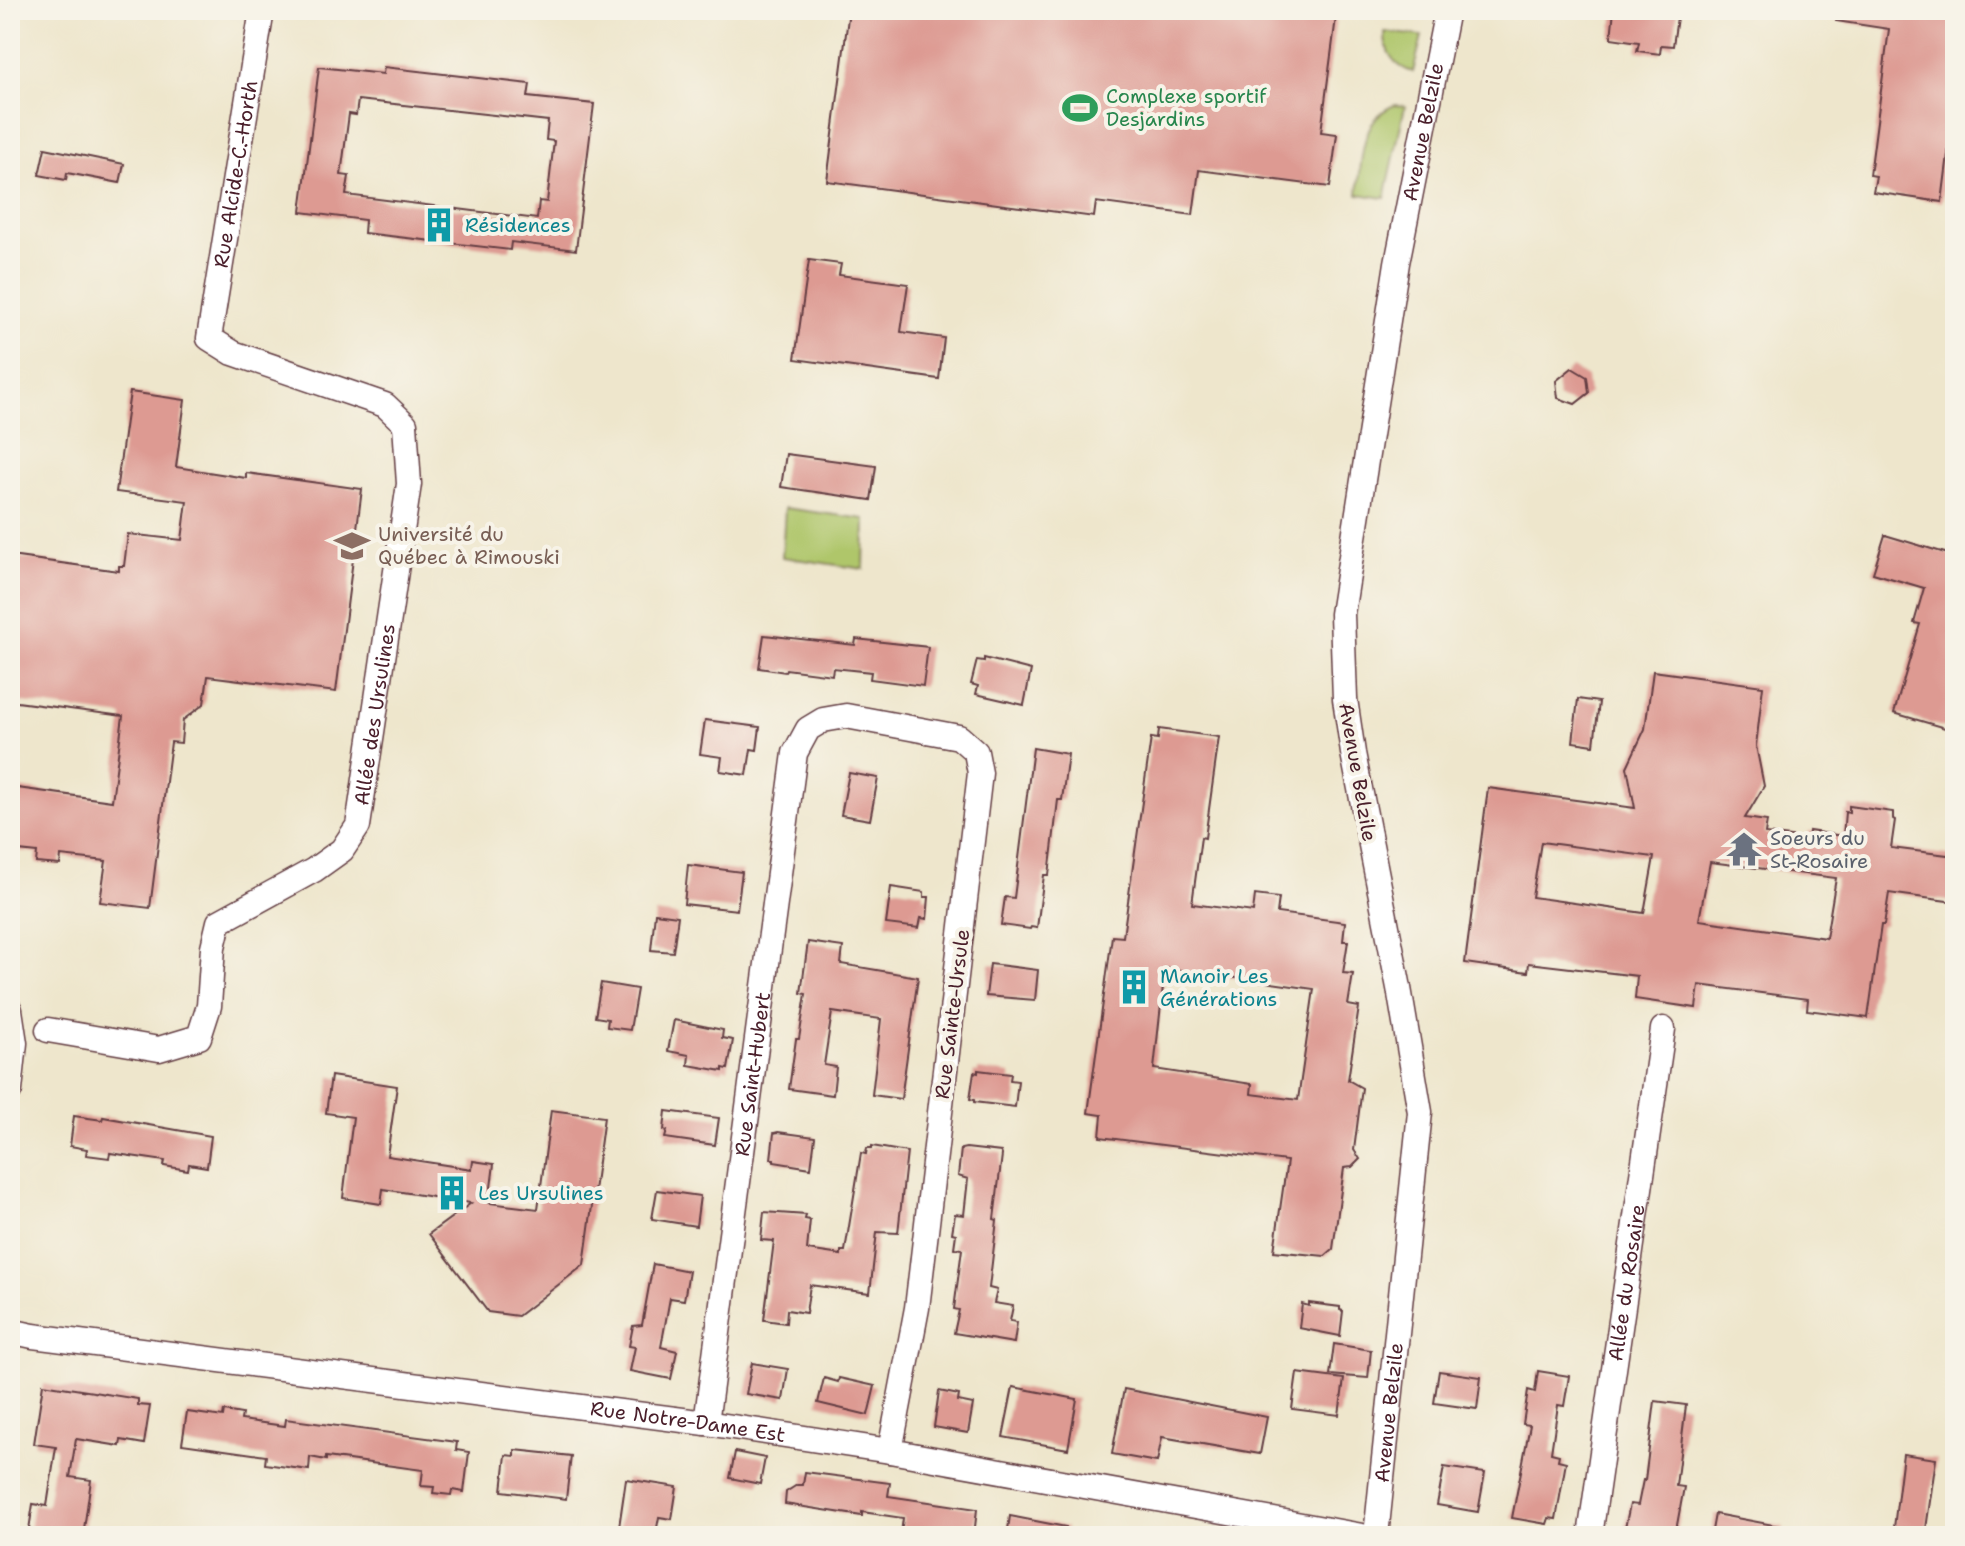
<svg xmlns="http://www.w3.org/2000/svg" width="1965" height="1546" font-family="'Shantell Sans',sans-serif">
<rect width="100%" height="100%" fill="#f7f3e8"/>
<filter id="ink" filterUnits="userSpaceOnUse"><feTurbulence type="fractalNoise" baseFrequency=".0125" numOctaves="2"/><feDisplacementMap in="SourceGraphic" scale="16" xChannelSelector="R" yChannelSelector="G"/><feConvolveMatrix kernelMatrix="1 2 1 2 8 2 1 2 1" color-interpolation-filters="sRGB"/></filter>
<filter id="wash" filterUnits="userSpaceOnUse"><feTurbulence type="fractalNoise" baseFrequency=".006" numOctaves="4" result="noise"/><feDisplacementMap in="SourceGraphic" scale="32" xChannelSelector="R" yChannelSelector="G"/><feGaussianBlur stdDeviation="1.8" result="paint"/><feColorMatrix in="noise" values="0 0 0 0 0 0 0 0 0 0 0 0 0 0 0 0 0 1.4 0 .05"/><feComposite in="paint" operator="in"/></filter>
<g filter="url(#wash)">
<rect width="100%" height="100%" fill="#eee6cc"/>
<g fill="#afc66b" stroke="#7c724b" stroke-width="2">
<path d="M1385,32L1422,36L1413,72C1394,67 1384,51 1385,32Z"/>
<path d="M1395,105L1405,106L1385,198L1358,194C1362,162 1359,118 1395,105Z"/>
<polygon points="785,508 865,519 864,569 782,557"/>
</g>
<g id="blocks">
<g fill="#dd9a92" fill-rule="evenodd">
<polygon points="849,10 1337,10 1321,132 1337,134 1330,187 1199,170 1193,215 1096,202 1094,217 827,181"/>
<polygon points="1614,10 1678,10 1673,46 1661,45 1660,54 1637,51 1639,42 1611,38"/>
<polygon points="1837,10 1955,10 1955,99 1942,202 1873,192 1876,176 1870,175 1889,29 1836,21"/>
<path d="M319,67L383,74L384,67L530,84L528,97L594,104L576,250L511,242L510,250L364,233L365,220L301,212ZM358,100L548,121L546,140L554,141L547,202L539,201L537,219L346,195L349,176L341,175L349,114L356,115Z"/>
<polygon points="45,148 124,164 120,183 67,173 66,180 39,175"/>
<polygon points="809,260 841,264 839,275 908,284 901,332 944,338 939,379 795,359"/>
<polygon points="1572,368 1587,377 1589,393 1575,404 1558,398 1556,381"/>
<polygon points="130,392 185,400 176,467 246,478 246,473 362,489 336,692 208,676 204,704 183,720 181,743 171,742 150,908 100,902 106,861 61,856 60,865 36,863 37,853 10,850 10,787 112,801 123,716 10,701 10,556 119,571 119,566 124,566 128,534 182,540 187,501 116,492"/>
<polygon points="786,454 876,466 871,500 781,487"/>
<polygon points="1885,535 1955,556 1955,731 1894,713 1920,624 1914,623 1924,588 1873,573"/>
<polygon points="764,635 855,645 856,639 928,647 923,686 870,679 871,672 833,668 832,675 786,669 785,672 759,668"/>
<polygon points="984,658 1031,670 1024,705 976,694 978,686 971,684 977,660 984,661"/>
<path d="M1653,671L1763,686L1756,746L1764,786L1745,818L1767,821L1765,834L1808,839L1809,831L1843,836L1845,812L1849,813V806L1893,812V819L1895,820L1891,848L1955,856V902L1889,893L1884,925H1881L1868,1018L1807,1010L1808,999L1699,985L1696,1008L1635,999L1637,976L1529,963L1528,972L1465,963L1488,788L1635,808L1627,767L1645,729ZM1541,842L1654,857L1644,913L1532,897ZM1710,862L1836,878L1826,938L1699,920Z"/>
<polygon points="1578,699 1599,702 1594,745 1573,742"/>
<polygon points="705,720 760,727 757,750 751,749 747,775 720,771 722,757 700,754"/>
<path d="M1159,729L1219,737L1205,838L1201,837L1192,904L1253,912L1255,895L1279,898L1277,913L1345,922L1343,941H1348L1343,973L1353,974L1348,1005L1359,1007L1348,1080L1362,1088L1354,1150L1360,1159L1352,1167L1344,1168L1333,1249L1325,1256L1274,1251L1287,1161L1100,1137L1102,1115L1088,1113L1112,936L1123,937L1151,738L1158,739ZM1165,968L1314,989L1298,1100L1251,1094L1252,1084L1154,1069Z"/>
<polygon points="1033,748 1068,754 1062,800 1058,800 1049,875 1044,875 1037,928 1031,927 1030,929 1001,925 1005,897 1014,898"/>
<polygon points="849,773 878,778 870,820 841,815"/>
<polygon points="688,865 742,872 737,910 684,904"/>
<polygon points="891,887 924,892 924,897 929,897 927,919 921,918 919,928 886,924"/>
<polygon points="655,913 678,916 673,952 651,950"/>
<polygon points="808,942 843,947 841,964 918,977 901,1099 872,1095 881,1019 832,1012 824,1065 836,1067 833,1095 789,1089 796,1039 799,1039 806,994 801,993"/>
<polygon points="990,964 1038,970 1035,1000 986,996"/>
<polygon points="601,983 637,989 630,1030 607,1027 608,1019 595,1017"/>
<polygon points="674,1020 723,1030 722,1038 733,1040 728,1069 723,1068 723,1071 688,1065 689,1055 668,1051"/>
<polygon points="978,1070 1011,1074 1010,1080 1018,1081 1015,1107 974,1102 974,1100 970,1099 974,1072 978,1073"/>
<polygon points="331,1076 397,1086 387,1156 472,1169 473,1161 494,1164 489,1203 538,1209 551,1110 604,1117 584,1265 518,1316 488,1312 429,1234 471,1203 383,1189 381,1204 343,1198 353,1117 326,1113"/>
<polygon points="666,1111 719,1118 715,1145 665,1138 667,1131 664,1130"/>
<polygon points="74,1116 102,1120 103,1117 211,1136 207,1167 189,1164 188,1170 164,1166 165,1161 110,1153 109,1158 86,1155 87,1149 70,1146"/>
<polygon points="778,1132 815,1137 811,1168 774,1162 774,1159 771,1159 774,1133"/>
<polygon points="872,1146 907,1152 898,1233 877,1232 870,1293 810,1285 806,1313 787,1310 786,1323 764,1320 774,1241 761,1240 764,1212 806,1215 805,1219 810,1220 807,1250 841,1255 841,1251 845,1251 861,1153 866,1154 867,1148 872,1148"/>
<polygon points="966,1148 1001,1152 1002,1155 994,1219 997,1220 989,1288 997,1290 994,1303 1013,1306 1010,1321 1017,1322 1014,1343 954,1333 959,1310 954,1309 962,1249 954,1248 956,1234 952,1233 955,1214 964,1215 968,1179 958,1176 961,1149"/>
<polygon points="657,1190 700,1196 696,1226 652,1219"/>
<polygon points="653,1264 689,1271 684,1300 670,1298 661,1347 677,1351 671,1379 630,1371 635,1347 629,1346 633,1326 642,1325"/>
<polygon points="1309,1303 1340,1307 1340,1310 1343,1311 1340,1336 1299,1328 1302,1304 1309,1306"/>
<polygon points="1334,1344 1371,1350 1368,1378 1330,1375"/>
<polygon points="752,1363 788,1369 783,1400 746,1394"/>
<polygon points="1439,1371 1481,1377 1477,1409 1434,1403"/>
<polygon points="1538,1371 1569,1376 1564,1406 1558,1405 1551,1453 1559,1455 1558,1460 1566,1462 1556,1519 1549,1518 1547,1524 1512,1518 1530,1425 1523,1424 1528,1390 1535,1392"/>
<polygon points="1297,1373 1344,1379 1339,1415 1292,1409"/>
<polygon points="824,1378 838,1382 839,1378 875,1386 868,1415 818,1403"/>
<polygon points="43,1384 138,1399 138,1405 150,1406 144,1444 121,1440 120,1446 76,1439 70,1477 91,1480 83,1536 28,1536 33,1504 47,1506 56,1447 34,1444"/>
<polygon points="1013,1387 1077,1399 1068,1449 1003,1437"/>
<polygon points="1124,1389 1267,1417 1260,1454 1162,1437 1157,1462 1112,1454"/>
<polygon points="939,1391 959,1395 958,1401 973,1404 968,1433 934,1427"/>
<polygon points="1655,1401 1686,1405 1676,1486 1684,1487 1675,1536 1643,1536 1624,1533 1630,1504 1638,1505 1643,1480 1645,1480"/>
<polygon points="224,1411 242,1414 241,1420 285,1426 286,1419 457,1442 456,1450 469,1452 464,1492 452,1490 451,1495 433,1493 434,1487 421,1486 423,1470 326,1457 326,1460 310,1457 309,1470 265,1464 266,1456 182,1444 187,1412 223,1417"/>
<polygon points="515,1450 571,1456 566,1499 502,1491 506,1455 515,1456"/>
<polygon points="735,1452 765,1458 760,1484 730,1478"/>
<polygon points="1903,1454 1936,1459 1925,1536 1893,1536"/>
<polygon points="1444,1467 1485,1473 1478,1512 1437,1505"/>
<polygon points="805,1472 890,1483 888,1496 977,1509 974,1536 924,1536 901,1533 903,1518 862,1512 862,1516 785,1504 786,1492 797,1485 803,1485"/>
<polygon points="626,1479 677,1487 672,1519 659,1517 656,1533 619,1527"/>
<polygon points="1715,1514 1784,1527 1783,1536 1711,1536"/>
<polygon points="1010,1516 1066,1527 1065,1536 1007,1536"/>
</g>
</g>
</g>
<g filter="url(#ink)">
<use href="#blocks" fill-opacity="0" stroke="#633d43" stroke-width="2"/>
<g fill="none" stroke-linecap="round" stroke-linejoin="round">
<g stroke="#633d43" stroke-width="27">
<g id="minor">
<polyline points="10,1010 15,1043 10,1090"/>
<path id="s1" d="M48,1030L159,1049L199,1037L209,1006L213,947L219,922L314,870L342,850L358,826L409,484L405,424L385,405L233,353L209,338L262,10"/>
<path id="s2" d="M10,1331L33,1336L706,1423L890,1451L1362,1536"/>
<path id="s3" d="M706,1423L795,753L808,729L823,720L846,716L959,737L976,752L980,773L917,1308L890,1451"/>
<path id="s4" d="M1376,1536L1420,1112L1399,988L1353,753L1345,699L1342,614L1397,263L1447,10"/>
<path id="s5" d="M1590,1536L1663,1029"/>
</g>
</g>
<use href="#minor" stroke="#fff" stroke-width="24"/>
</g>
</g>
<defs>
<g id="stadium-bare" transform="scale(2.76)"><path d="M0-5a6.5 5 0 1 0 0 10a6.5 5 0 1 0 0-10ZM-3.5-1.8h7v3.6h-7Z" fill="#2e9e5b" stroke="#f7f3e8" stroke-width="2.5" paint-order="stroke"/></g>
<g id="building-bare" transform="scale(2.76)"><path d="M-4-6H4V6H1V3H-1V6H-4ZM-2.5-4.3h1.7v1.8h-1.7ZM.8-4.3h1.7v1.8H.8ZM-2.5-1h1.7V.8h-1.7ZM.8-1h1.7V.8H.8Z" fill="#0f9aa8" stroke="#f7f3e8" stroke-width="2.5" paint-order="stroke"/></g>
<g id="university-bare" transform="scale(2.76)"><path d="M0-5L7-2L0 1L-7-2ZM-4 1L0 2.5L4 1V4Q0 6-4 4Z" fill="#8d6e63" stroke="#f7f3e8" stroke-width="2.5" paint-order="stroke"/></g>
<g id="temple-bare" transform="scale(2.76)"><path d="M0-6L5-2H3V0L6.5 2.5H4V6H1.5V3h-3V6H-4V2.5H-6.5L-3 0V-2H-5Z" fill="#6b7280" stroke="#f7f3e8" stroke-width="2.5" paint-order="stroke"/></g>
</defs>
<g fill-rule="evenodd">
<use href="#stadium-bare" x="1080" y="108"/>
<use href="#building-bare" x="439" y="225"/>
<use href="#university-bare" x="352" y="546"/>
<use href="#temple-bare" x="1744" y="849"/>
<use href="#building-bare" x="1134" y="987"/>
<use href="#building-bare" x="452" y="1193"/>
</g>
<g text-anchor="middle" stroke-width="8" stroke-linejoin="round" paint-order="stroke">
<g font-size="20" fill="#27864d" stroke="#f7f3e8" text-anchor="start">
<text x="1106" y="103">Complexe sportif<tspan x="1106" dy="23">Desjardins</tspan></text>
</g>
<g font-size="20" fill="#4a1f2b" stroke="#f7f3e8">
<text dy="7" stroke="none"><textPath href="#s4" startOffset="1420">Avenue Belzile</textPath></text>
<text dy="7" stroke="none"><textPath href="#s1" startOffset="1232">Rue Alcide-C.-Horth</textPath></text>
<text dy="7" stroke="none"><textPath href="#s1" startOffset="556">Allée des Ursulines</textPath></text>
<text transform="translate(1358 772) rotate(80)" y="7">Avenue Belzile</text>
<text transform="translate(952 1014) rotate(-83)" y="7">Rue Sainte-Ursule</text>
<text dy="7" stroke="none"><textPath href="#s3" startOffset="352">Rue Saint-Hubert</textPath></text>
<text dy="7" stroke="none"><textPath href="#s5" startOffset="256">Allée du Rosaire</textPath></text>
<text dy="7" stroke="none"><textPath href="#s4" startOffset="124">Avenue Belzile</textPath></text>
<text dy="7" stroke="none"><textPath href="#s2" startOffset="684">Rue Notre-Dame Est</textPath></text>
</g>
<g font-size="20" fill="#0d838f" stroke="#f7f3e8" text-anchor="start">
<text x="465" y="232">Résidences</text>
<text x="1160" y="983">Manoir Les<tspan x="1160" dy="23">Générations</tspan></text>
<text x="478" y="1200">Les Ursulines</text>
</g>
<g font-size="20" fill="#785e54" stroke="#f7f3e8" text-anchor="start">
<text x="378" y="541">Université du<tspan x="378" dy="23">Québec à Rimouski</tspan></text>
</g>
<g font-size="20" fill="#5b616d" stroke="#f7f3e8" text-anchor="start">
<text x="1770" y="845">Soeurs du<tspan x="1770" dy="23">St-Rosaire</tspan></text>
</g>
</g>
<rect width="1965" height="1546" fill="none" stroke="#f7f3e8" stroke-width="40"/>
</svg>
